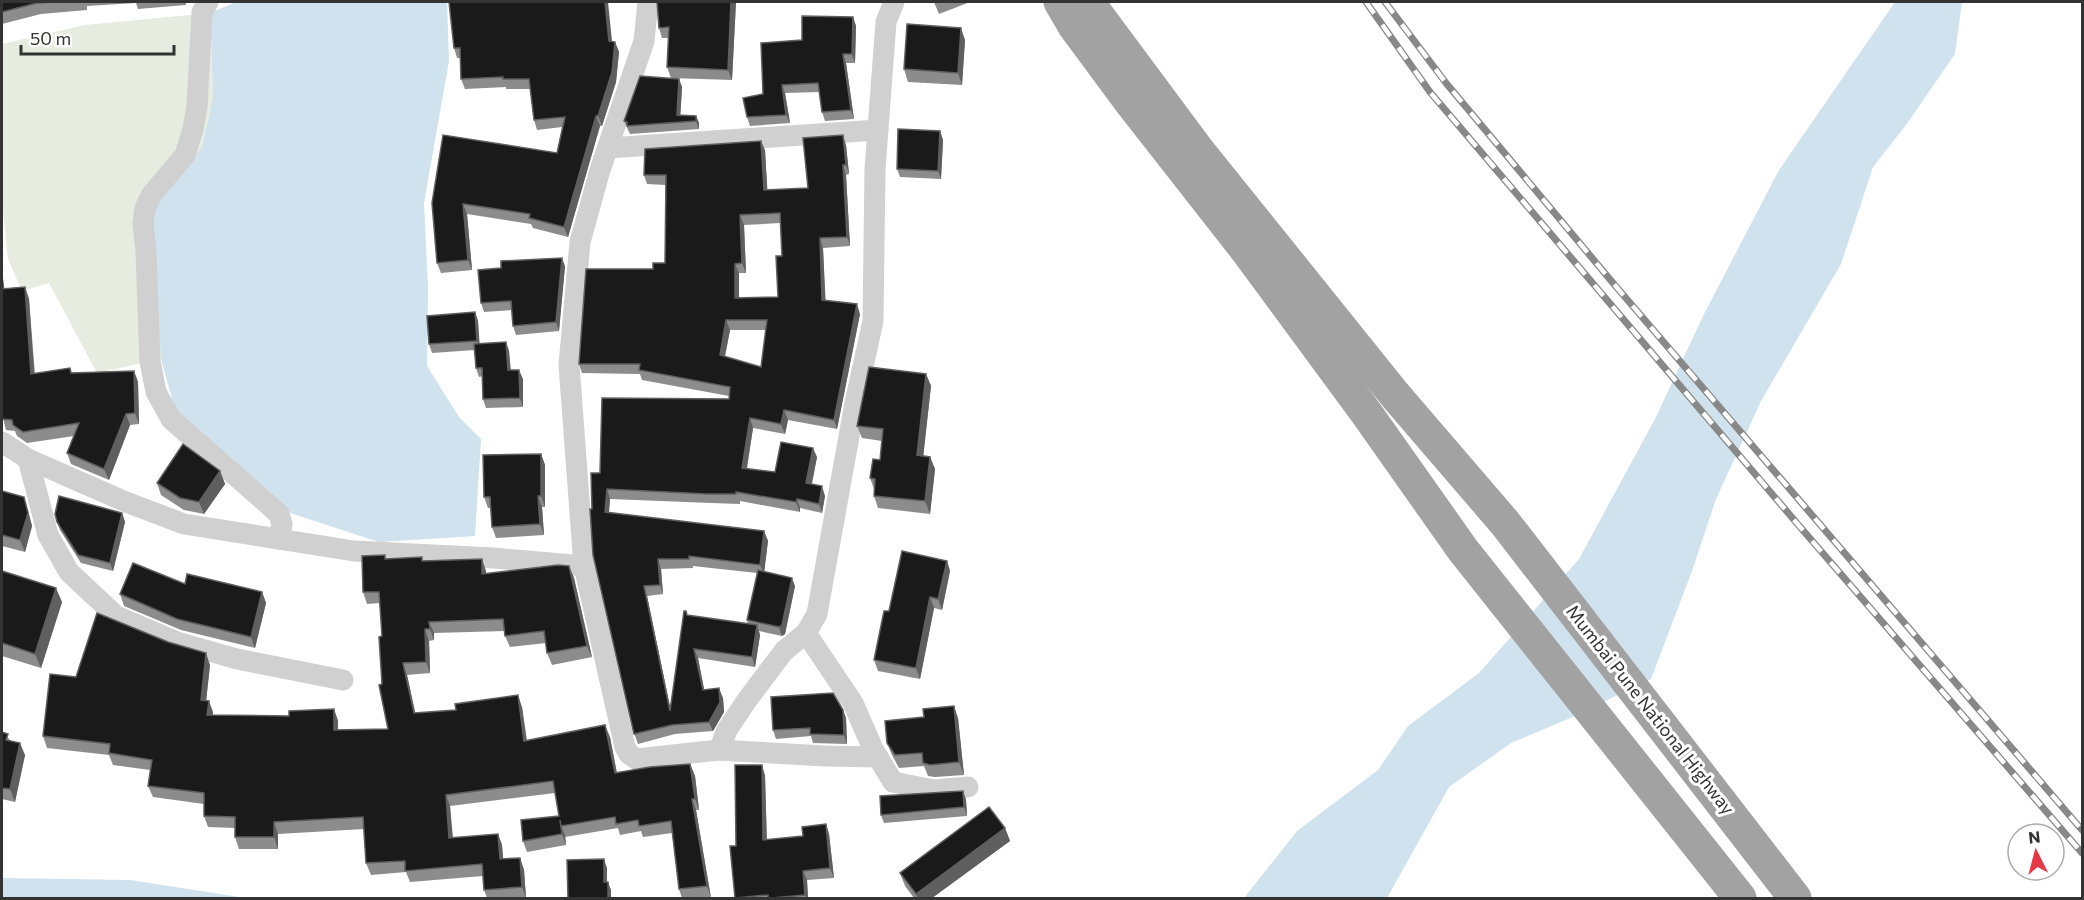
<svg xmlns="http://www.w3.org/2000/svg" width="2084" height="900" font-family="Commissioner,sans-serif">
<rect width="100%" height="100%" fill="#fff"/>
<polygon fill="#e6ecdf" points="210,13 213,97 202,147 151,212 161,359 97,373 49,283 22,291 8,259 2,203 2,44 85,25"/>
<g fill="#cfe2ee">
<polygon points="236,2 447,2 449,61 424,203 428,287 427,366 459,417 481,439 475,536 379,542 284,511 176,413 161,359 151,212 202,147 213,97 210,13"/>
<polygon points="1895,2 1962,2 1955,54 1906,125 1873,167 1841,264 1761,401 1716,499 1692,571 1651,679 1568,719 1511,743 1449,787 1387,898 1244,898 1297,831 1378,770 1408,726 1479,673 1579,559 1655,419 1703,316 1779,170"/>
<polygon points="2,878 130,880 246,898 2,898"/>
</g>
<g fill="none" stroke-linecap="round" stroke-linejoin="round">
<g stroke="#d0d0d0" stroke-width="21">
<polyline points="208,2 202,12 197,107 193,129 185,155 152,194 145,208 143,223 146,251 150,361 156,392 171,419 279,514 282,524 279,539"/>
<polyline points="648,2 644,41 600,170 580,242 569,365 584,566 625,747 629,754 636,759 719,750 727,730 747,700 784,651 806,633 817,614 855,403 873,321 875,169 886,22 894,2"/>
<polyline points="608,148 878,130"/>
<polyline points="2,442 28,459 126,502 184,524 354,551 493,558 584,566"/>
<polyline points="28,459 48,535 69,572 116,616 177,642 237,659 343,680"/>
<polyline points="806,633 853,703 873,749 893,782 934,790 968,787"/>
<polyline points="719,750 825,756 878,757"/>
</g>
<g stroke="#a2a2a2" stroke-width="33">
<polyline points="1060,2 1074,26 1128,99 1247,251 1367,414 1463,550 1740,898"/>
<polyline points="1088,2 1198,150 1395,395 1505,523 1795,898"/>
</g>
<g stroke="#888" stroke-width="7">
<g id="rail">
<polyline points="1366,2 1430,92 1801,528 2082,853"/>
<polyline points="1385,2 1446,83 1613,283 2082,830"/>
</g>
</g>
<use href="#rail" stroke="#fff" stroke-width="4.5" stroke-dasharray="14" stroke-linecap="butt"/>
</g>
<g fill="#8c8c8c" fill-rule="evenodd">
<polygon points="2,2 186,2 186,5 138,9 136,3 87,6 87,10 41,14 2,24"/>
<polygon points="449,2 486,2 615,42 619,52 616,82 602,126 600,126 568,237 533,228 531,224 467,214 472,270 441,273 437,263 432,203 557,153 562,127 537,130 534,120 530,89 506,89 506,87 465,89 461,79 460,58 457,58 454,48"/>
<polygon points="657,2 736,2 732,80 671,78 667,67 669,38 662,38 659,28"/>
<polygon points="934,2 970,2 939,14"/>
<polygon points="853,17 856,26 855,63 846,63 854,119 825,121 822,112 819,92 785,93 790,123 750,126 747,117 802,40"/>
<polygon points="965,40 962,85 908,82 904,69"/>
<polygon points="679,79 682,87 680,115 696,116 699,123 699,129 630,134 624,121"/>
<polygon points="940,131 943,140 941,179 900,177 897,169"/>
<path d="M846,145L849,174L846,175L850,246L823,248L825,300L860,314L837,429L788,420L785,434L753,428L747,469L775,472L817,457L812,484L825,496L822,513L800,508V512L740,501V504L711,503L610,499L609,513L764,531L768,541L764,572L795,586L785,634L782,636L759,631L760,635L755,667L698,658L704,689L723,698L724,712L713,731L675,734L638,744L634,733L592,509L600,473L729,399V396L642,380L640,374L582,373L579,364L653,269L665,263L666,185L647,184L644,175L765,150L767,190L808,188ZM780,223L782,256L778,297L739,298V273H746L744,225ZM730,330H766L761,367L725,357ZM693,566L757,573L747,620L748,624L688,615L670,707L647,596L663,594L661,569L693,568Z"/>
<polygon points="565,266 559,331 516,335 513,326 512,310 484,312 481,303"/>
<polygon points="2,271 4,289 25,287 29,299 35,374 70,368 72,373 134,371 138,382 139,424 130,425 109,480 71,464 67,453 74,436 27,443 17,436 15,431 6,430 2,414"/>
<polygon points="475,312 478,321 479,344 506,342 509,351 511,370 523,379 523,407 486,408 483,399 483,376 479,377 476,368 475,350 432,353 429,344"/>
<polygon points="926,374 931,386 923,456 930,457 935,469 930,514 878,508 874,496 874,489 870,478 880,460 882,441 862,438 857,426"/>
<polygon points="541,454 545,465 545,507 542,507 544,535 496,538 492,527 491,508 488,508 484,497"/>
<polygon points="220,471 225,484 204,514 184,510 161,495 157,483"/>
<polygon points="2,491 28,510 32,526 25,552 2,546"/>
<polygon points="122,513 125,522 113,571 81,563 60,530 57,522"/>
<polygon points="386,559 423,561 482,559 486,574 569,566 574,578 592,657 552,665 547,653 546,643 510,647 505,636 505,631 434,633 434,640 429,641 430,673 407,675 415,713 522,707 527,740 610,737 617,773 690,764 695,776 699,810 696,810 711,898 682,898 679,889 672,833 643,837 641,831 620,835 618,828 565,837 565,835 566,845 527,852 523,841 559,816 555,793 450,806 452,838 498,834 502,845 503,859 520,858 524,870 526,898 487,898 484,890 483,876 410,882 406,872 371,875 366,863 364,829 278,834 278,849 239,849 235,837 235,828 208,827 204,816 204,804 153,797 148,786 150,770 113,765 109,755 47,748 43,736 76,677 210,665 206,701 213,712 213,715 289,716 334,709 338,721 338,730 388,729 382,684 382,636 380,603 367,604 363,592"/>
<polygon points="947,561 950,571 942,610 934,608 920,679 878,671 874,660"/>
<polygon points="2,571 62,602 41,668 2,656"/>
<polygon points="185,584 262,592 266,603 255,648 181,630 124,606 120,594"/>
<polygon points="843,710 846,718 847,744 813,743 811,736 776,739 773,730"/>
<polygon points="958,718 964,775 935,777 928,776 924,766 899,768 892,755 887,743"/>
<polygon points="2,732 25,755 15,802 2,799"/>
<polygon points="765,775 767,840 803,836 826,824 829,834 834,878 807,880 808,898 735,898 730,846 736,846"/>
<polygon points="963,791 966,800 967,816 884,823 881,815"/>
<polygon points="1005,828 1010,841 932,898 914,898 905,886 900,873"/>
</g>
<g fill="#5f5f5f">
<polygon points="605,2 608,2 613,51 609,41"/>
<polygon points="731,2 736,2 732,80 728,70"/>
<polygon points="853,17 856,26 855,63 852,54"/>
<polygon points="961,28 965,40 962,85 958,73"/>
<polygon points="615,42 619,52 616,82 602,126 598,116"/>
<polygon points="843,54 846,63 854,119 851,110"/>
<polygon points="679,79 682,87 680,123 677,115"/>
<polygon points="782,85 785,93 790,123 786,115"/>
<polygon points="596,116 600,126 568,237 564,227"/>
<polygon points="696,116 699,123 699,129 696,121"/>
<polygon points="940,131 943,140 941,179 938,171"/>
<polygon points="843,135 846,145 849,174 846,165"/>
<polygon points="761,141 765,150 768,200 764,190"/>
<polygon points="843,165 846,175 850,246 847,237"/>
<polygon points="463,204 467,214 472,270 468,260"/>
<polygon points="740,215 744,225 746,273 742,263"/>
<polygon points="820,238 823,248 826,309 822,300"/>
<polygon points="562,258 565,266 559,331 556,322"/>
<polygon points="735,264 739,273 739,307 735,298"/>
<polygon points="2,271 6,300 2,284"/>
<polygon points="25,287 29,299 35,386 31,374"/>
<polygon points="857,304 860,314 837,429 834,420"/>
<polygon points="475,312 478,321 480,349 477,341"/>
<polygon points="726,320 730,330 723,365 720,355"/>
<polygon points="506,342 509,351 511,379 508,370"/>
<polygon points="519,370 523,379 523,407 520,398"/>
<polygon points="134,371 138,382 139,424 135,413"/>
<polygon points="926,374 931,386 922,468 917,455"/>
<polygon points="784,410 788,420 785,434 781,424"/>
<polygon points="126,414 130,425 109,480 104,469"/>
<polygon points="750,418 753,428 745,478 742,468"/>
<polygon points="813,448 817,457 810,492 806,483"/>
<polygon points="541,454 545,465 545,507 541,496"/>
<polygon points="930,457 935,469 930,514 925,501"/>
<polygon points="220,471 225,484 204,514 199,502"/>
<polygon points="822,486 825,496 822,513 819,504"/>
<polygon points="607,489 610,499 608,522 605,512"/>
<polygon points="538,496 542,507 544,535 540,524"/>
<polygon points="24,497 32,526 25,552 20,540"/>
<polygon points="797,499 800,508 800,512 796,502"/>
<polygon points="122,513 125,522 113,571 110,563"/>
<polygon points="764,531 768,541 764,574 760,565"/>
<polygon points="482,559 486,571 486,586 482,574"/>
<polygon points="658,559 661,569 663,594 660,585"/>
<polygon points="947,561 950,571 942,610 938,599"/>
<polygon points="569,566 574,578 592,657 587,646"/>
<polygon points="792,578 795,586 785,634 782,636 779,627"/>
<polygon points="644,586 647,596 673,721 670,711"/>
<polygon points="56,588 62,602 41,668 35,654"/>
<polygon points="262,592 266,603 255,648 251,637"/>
<polygon points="930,597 934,608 920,679 916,668"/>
<polygon points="429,622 434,633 434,640 430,629"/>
<polygon points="757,625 760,635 755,667 752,657"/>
<polygon points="425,629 429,641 430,673 426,662"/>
<polygon points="694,649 698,658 706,699 703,690"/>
<polygon points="206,653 210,665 205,711 201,700"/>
<polygon points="403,663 407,675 418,725 414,713"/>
<polygon points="719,688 723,698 724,712 713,731 709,722"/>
<polygon points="518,695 522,707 528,752 524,741"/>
<polygon points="209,701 213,712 211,726 207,715"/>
<polygon points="954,706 958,718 964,775 959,762"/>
<polygon points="334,709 338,721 338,742 334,730"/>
<polygon points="843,710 846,718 847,744 844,735"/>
<polygon points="605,725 610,737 619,785 615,773"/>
<polygon points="20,743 25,755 15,802 10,789"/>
<polygon points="690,764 695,776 699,810 695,799"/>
<polygon points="762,765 765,775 767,850 763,840"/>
<polygon points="963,791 966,800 967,816 964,807"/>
<polygon points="446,795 450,806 454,849 449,838"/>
<polygon points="692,799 696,810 711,898 707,886"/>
<polygon points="274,822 278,834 278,849 274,837"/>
<polygon points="826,824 829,834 834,878 830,868"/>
<polygon points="561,826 565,835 566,845 562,834"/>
<polygon points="1005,828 1010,841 932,898 918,898 916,894"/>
<polygon points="498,834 502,845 504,870 500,859"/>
<polygon points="520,858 524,870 526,898 522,887"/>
<polygon points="604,859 607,868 607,890 604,882"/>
<polygon points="803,871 807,880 808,898 807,898 805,895"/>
<polygon points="608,882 611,890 611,898 608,898"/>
</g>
<g fill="#1a1a1a" stroke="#5f5f5f" stroke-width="1.5" fill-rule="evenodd">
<polygon points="2,2 54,2 37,3 2,12"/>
<polygon points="449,2 605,2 609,41 615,42 612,72 598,116 596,116 564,227 529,218 530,214 463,204 468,260 437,263 432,203 443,135 557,153 565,117 534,120 529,79 503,79 503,77 461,79 460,48 454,48"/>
<polygon points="657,2 731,2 728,70 667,67 669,27 659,28"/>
<polygon points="802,16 853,17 852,54 843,54 851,110 822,112 818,83 782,85 786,115 747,117 743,98 763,94 761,43 802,40"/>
<polygon points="907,24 961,28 958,73 904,69"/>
<polygon points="640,76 679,79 677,115 696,116 696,121 627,126 627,122 624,121"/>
<polygon points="898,129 940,131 938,171 897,169"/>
<path d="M843,135L846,165H843L847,237L820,238L822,300L857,304L834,420L784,410L781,424L750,418L742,468L775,472L781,442L813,448L806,483L822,486L819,504L797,499L796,502L736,492V494H707L607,489L605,512L764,531L760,565L689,556V559H658L660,585L644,586L670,711L684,611H686L687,615L757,625L752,657L694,649L703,690L719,688L720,702L709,722L672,725L634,734L593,555L590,509H592L591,473H600L602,398L729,399L730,387L639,370L640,364H579L586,269H653V263H665L666,175H644L645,149L761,141L764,190L808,188L803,138ZM780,213L782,256H776L778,297L735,298V264L742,263L740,215ZM726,320H767L761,367L720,355Z"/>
<polygon points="562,258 556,322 513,326 511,301 481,303 478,270 501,268 501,261"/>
<polygon points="2,284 2,289 25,287 31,374 70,368 71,373 134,371 135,413 126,414 104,469 67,453 79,423 23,432 13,425 12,420 2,419"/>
<polygon points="475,312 477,341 429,344 427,316"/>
<polygon points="506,342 508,370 519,370 520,398 483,399 482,368 476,368 474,344"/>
<polygon points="869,367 926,374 917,455 930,457 925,501 874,496 875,479 870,478 873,459 880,460 883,429 857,426"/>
<polygon points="183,444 220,471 199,502 180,498 157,483"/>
<polygon points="541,454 541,496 538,496 540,524 492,527 490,497 484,497 483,455"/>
<polygon points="2,491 24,497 28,513 20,540 2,535"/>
<polygon points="59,496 122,513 110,563 78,555 57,522 55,514"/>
<polygon points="902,551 947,561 938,599 930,597 916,668 874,660 884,611 889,611"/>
<polygon points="385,555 385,559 422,557 422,561 482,559 482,574 558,565 569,566 587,646 547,653 544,631 505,636 503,619 429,622 430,629 425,629 426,662 403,663 414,713 456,710 455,704 518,695 524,741 605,725 615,773 650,767 690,764 695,799 692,799 707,886 679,889 671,821 639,826 638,820 616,824 615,817 561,826 560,820 562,834 523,841 521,820 559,816 553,781 446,795 449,838 498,834 500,859 520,858 522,887 484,890 482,864 405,871 405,861 366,863 363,817 274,822 274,837 235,837 235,817 204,816 204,793 148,786 152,760 109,753 110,744 43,736 50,674 76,677 97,613 168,642 206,653 201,700 209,701 207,715 289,716 289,711 334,709 334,730 388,729 379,685 382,684 379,637 382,636 379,592 363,592 362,556"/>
<polygon points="133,563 185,584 187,574 262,592 251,637 177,619 120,594"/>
<polygon points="758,570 792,578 782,625 779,627 747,620"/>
<polygon points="2,571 56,588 35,654 2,643"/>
<polygon points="833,693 843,710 844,735 810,734 810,728 773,730 771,697"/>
<polygon points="954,706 959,762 930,765 923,763 922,753 895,755 887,743 885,721 924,717 923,709"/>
<polygon points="2,732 8,734 6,740 20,743 10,789 2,788"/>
<polygon points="735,765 762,765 763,840 803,836 802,827 826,824 830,868 803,871 805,895 772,898 768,898 768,895 735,898 730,846 736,846"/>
<polygon points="963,791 964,807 881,815 880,796"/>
<polygon points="989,807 1005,828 916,894 900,873"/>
<polygon points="604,859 604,882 608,882 608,898 568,898 567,860"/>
</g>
<g text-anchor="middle" stroke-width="6" stroke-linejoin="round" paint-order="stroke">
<g font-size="18" fill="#333" stroke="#fff">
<text transform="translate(1650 710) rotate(52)" y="6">Mumbai Pune National Highway</text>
</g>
</g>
<rect width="2084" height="900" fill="none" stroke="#333333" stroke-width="6"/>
<g transform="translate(2036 852) rotate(354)"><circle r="28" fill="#ffffff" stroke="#adadad" stroke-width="1.5"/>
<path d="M0-4.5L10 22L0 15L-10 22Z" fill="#e63946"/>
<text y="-9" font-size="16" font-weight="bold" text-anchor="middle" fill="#333333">N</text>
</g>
<path d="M21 45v9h153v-9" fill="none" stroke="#333333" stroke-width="3"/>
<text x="30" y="45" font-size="18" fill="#333333" stroke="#ffffff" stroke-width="4.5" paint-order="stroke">50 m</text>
</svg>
